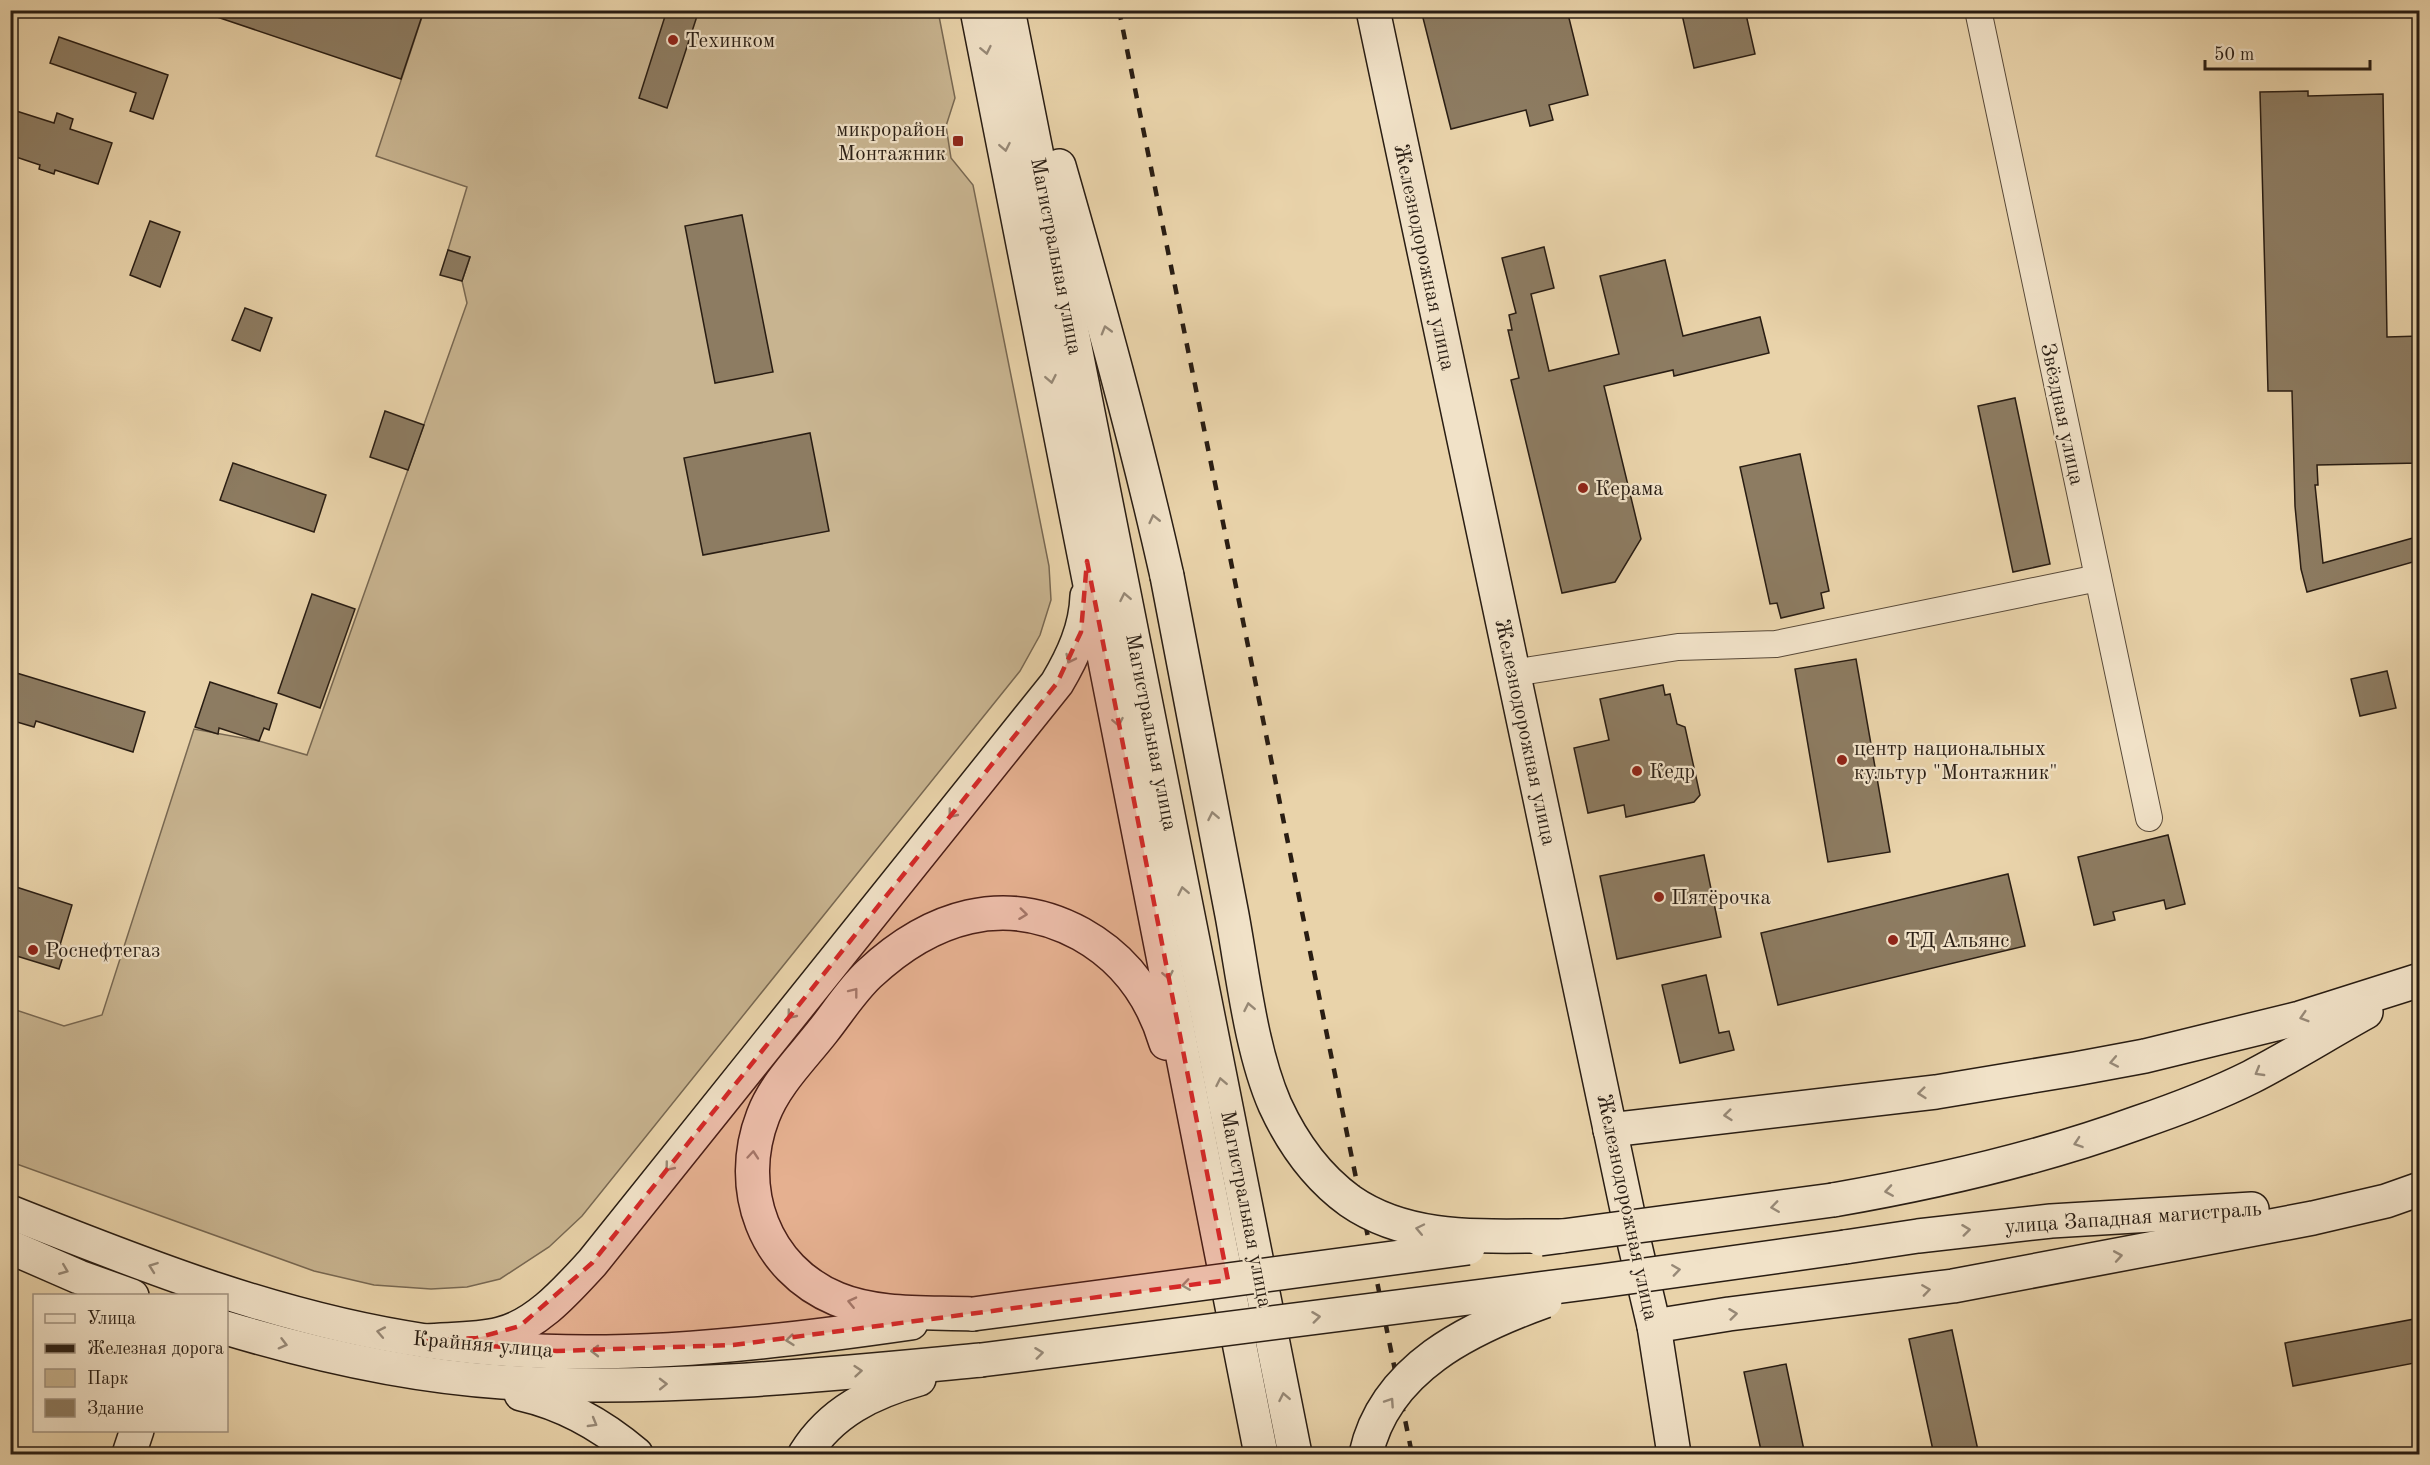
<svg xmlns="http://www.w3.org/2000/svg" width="2430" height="1465" font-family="'Old Standard TT',serif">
<rect width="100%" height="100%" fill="#e9d3aa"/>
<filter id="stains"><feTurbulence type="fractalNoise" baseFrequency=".00333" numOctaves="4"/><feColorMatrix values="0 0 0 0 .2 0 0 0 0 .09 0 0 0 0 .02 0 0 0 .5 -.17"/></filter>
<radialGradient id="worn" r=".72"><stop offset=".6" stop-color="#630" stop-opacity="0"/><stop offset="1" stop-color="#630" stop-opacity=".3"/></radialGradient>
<polygon fill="#c8b490" stroke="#786852" stroke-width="1.5" points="424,11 938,11 955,98 946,126 951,158 973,185 1049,566 1051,600 1040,635 1020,671 582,1216 549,1247 500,1279 467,1287 431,1289 374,1285 314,1271 11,1162 10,1008 64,1026 102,1015 194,729 259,741 307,755 467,303 462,281 470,257 448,250 467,187 376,156"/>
<g fill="#8d7c62" stroke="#291d13" stroke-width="1.5">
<polygon points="208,10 424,10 401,79 208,14"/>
<polygon points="667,10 699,10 667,108 639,98"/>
<polygon points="1421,10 1567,10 1588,95 1549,105 1553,120 1530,126 1526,110 1451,129"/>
<polygon points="1681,10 1745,10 1755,54 1694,68"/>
<polygon points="59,37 168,75 153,119 130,111 136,93 50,63"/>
<polygon points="2308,91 2308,96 2383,94 2387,337 2420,336 2420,463 2317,465 2318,485 2315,485 2323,563 2420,536 2420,560 2307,592 2301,569 2295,506 2292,391 2268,391 2260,92"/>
<polygon points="10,109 54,123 57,113 73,119 70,129 112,143 98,184 55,170 54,174 39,169 40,165 10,155"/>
<polygon points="742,215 773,372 715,383 685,226"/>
<polygon points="150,221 180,232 160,287 130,275"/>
<polygon points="1544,247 1554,288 1531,294 1549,371 1619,354 1600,276 1665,260 1683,336 1760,317 1769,353 1674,376 1673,370 1604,386 1641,539 1615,582 1562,593 1511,380 1519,378 1508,330 1512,330 1509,315 1516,313 1502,258"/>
<polygon points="448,250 470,257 462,281 440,275"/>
<polygon points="245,308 272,318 260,351 232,340"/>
<polygon points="2015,398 2050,564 2013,572 1978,406"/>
<polygon points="385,411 424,425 408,470 370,457"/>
<polygon points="810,433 829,531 703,555 684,458"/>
<polygon points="1800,454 1829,591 1821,593 1824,608 1781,618 1777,603 1770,604 1740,467"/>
<polygon points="233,463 326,495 314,532 220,500"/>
<polygon points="312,594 355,609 320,708 278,693"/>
<polygon points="1856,659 1890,852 1828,862 1795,669"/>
<polygon points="10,671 145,712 133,752 36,721 34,727 10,720"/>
<polygon points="2387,671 2396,708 2360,716 2351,679"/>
<polygon points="210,682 277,704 269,730 264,728 259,741 219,728 218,734 195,727"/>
<polygon points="1663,685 1665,695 1670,694 1677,724 1685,727 1700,795 1694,802 1626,817 1624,805 1588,813 1574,748 1609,740 1600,699"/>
<polygon points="2168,835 2185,904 2166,909 2164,900 2113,912 2115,920 2094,925 2078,857"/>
<polygon points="1704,855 1721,937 1617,959 1600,876"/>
<polygon points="2008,874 2025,946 1778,1005 1761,933"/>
<polygon points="10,885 72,905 60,945 66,947 59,969 10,954 16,928 10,927"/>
<polygon points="1706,975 1719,1033 1729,1031 1734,1050 1680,1063 1662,985"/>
<polygon points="2420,1318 2420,1362 2293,1386 2285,1343"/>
<polygon points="1952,1330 1979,1455 1934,1455 1909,1339"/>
<polygon points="1786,1364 1805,1455 1762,1455 1744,1372"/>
</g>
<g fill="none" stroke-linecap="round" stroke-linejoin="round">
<g stroke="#594a39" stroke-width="28">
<g id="street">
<polyline points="1978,10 2149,818"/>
<polyline points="1513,673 1678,647 1776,644 2098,578"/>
</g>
</g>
<g stroke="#291d13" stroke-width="36">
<g id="secondary">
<polyline points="977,10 1261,1454"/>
<polyline points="1008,10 1295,1454"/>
<polyline points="1373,10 1632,1233 1654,1326 1674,1454"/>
<path d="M1059,166C1098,302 1136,438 1167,576"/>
<polyline points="1610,1130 1936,1092 2075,1069 2145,1056 2300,1018 2420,980"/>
<path d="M1833,1200C1937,1182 2038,1159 2137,1123C2175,1110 2215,1095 2251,1077C2290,1057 2328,1033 2366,1012"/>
<path d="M10,1212C145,1266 282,1320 426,1341C587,1365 752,1346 911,1323"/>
<polyline points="10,1247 79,1277 132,1296"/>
<polyline points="1845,1247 1918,1236 2051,1221 2252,1209"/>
<path d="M973,1314C929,1312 878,1316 837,1299C764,1269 735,1188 763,1116C775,1084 802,1058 823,1031C838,1012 852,990 869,974C930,917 1004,892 1081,934C1124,958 1152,996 1166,1043"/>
<polyline points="1654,1326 1729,1314 1953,1286 2313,1218 2386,1201 2420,1189"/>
<path d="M226,1328C316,1355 408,1376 502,1382C662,1392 822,1375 981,1360"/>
<path d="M426,1341C450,1339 476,1340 500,1334C537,1325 567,1290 592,1263L1057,683C1073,656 1086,628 1087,596"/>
<path d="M521,1394C565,1404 602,1425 636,1454"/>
<polyline points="129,1454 137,1430"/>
<path d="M805,1454C831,1412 872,1392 919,1379"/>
</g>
</g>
<use href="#street" stroke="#f1e2c8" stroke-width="26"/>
<use href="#secondary" stroke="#f1e2c8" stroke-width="33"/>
<polyline stroke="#291d13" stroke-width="4.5" stroke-dasharray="10 10" stroke-linecap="butt" points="1119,10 1412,1454"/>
<g stroke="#291d13" stroke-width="36" stroke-linecap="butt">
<g id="secondary-bridge">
<path d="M1167,576C1189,689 1210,802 1232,915C1243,975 1251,1050 1275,1105C1292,1142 1317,1177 1350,1201C1412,1244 1491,1235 1562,1236"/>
<polyline points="1540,1239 1833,1200"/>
<polyline points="973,1314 1468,1248"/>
<polyline points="981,1360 1601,1281 1845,1247"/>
<path d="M1366,1454C1385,1368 1470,1328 1545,1301"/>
</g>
</g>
<use href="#secondary-bridge" stroke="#f1e2c8" stroke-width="33"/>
</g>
<defs><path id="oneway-chevron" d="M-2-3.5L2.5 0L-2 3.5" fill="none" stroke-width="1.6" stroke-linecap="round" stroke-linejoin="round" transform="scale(1.5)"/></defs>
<g stroke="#978977">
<use href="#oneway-chevron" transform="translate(986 50) rotate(78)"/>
<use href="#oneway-chevron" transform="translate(1005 147) rotate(79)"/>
<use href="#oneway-chevron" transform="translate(1106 330) rotate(-106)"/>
<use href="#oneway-chevron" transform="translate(1051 379) rotate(79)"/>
<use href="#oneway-chevron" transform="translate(1154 519) rotate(-103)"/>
<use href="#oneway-chevron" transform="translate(1125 597) rotate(-101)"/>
<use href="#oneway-chevron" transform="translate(1070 659) rotate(116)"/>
<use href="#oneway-chevron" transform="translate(1118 722) rotate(79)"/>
<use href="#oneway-chevron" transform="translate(952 814) rotate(129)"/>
<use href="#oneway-chevron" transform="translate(1213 816) rotate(-101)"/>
<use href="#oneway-chevron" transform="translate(1183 891) rotate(-101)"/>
<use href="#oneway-chevron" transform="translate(1023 914) rotate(7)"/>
<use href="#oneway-chevron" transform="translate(1168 975) rotate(79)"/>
<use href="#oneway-chevron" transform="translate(854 992) rotate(-52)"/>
<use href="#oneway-chevron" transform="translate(1249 1007) rotate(-101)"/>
<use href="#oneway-chevron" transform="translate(791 1015) rotate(129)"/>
<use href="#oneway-chevron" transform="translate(2304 1017) rotate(163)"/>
<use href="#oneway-chevron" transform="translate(2114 1062) rotate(169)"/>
<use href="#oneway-chevron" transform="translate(2259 1072) rotate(150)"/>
<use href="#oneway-chevron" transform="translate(1221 1082) rotate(-101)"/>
<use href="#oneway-chevron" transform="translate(1922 1093) rotate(174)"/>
<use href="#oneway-chevron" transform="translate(1728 1115) rotate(174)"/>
<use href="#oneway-chevron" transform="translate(2078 1143) rotate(161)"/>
<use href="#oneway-chevron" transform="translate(753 1155) rotate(-85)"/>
<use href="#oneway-chevron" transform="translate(669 1167) rotate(129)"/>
<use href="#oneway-chevron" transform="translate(1889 1191) rotate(171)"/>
<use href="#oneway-chevron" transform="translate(1775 1207) rotate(172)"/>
<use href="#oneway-chevron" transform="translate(1420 1229) rotate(-168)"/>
<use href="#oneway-chevron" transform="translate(1966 1230) rotate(-7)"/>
<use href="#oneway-chevron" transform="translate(2118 1256) rotate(-10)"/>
<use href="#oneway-chevron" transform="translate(153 1267) rotate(-160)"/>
<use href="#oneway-chevron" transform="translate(64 1270) rotate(22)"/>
<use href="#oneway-chevron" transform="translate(1676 1270) rotate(-8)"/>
<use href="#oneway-chevron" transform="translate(1186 1285) rotate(172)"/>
<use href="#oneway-chevron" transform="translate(1926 1290) rotate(-8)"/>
<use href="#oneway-chevron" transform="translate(852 1302) rotate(-167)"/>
<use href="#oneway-chevron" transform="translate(1733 1314) rotate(-7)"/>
<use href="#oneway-chevron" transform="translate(1316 1317) rotate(-7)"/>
<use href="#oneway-chevron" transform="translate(381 1332) rotate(-169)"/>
<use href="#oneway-chevron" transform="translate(790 1340) rotate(174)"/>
<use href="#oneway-chevron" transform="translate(283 1344) rotate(15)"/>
<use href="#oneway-chevron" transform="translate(595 1351) rotate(180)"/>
<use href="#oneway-chevron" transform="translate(1039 1353) rotate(-7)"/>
<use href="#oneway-chevron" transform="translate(858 1371) rotate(-5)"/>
<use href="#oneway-chevron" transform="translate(663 1384) rotate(-1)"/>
<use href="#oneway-chevron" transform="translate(1284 1397) rotate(-101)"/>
<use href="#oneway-chevron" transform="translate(1390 1402) rotate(-56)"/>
<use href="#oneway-chevron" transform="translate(593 1423) rotate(30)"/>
</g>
<path fill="#d62828" fill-opacity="0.2" stroke="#d62828" stroke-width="4.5" stroke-dasharray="12 8" stroke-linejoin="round" d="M1087,561L1228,1280L733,1345L557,1351L426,1341L477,1338L520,1326L592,1263L1057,683L1081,632Z"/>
<g fill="#8f2418" stroke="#f1e2c8" stroke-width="2">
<circle cx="673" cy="40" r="6"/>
<rect x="952" y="135" width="12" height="12" rx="3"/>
<circle cx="1583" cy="488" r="6"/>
<circle cx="1842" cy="760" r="6"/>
<circle cx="1637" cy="771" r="6"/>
<circle cx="1659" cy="897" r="6"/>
<circle cx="1893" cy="940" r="6"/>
<circle cx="33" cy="950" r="6"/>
</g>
<g text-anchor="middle" stroke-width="4.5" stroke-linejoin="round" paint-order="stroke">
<g font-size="21" fill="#291d13" stroke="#f1e2c8" text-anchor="start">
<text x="685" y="47">Техинком</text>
<text x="946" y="136" text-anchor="end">микрорайон<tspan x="946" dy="24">Монтажник</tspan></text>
<text x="1595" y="495">Керама</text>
<text x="1854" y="755">центр национальных<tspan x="1854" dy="24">культур "Монтажник"</tspan></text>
<text x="1649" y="778">Кедр</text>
<text x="1671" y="904">Пятёрочка</text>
<text x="1905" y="947">ТД Альянс</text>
<text x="45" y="957">Роснефтегаз</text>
</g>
<g font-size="21" fill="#291d13" stroke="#f1e2c8">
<text transform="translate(1057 256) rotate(79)" y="7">Магистральная улица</text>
<text transform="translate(1425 257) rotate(78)" y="7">Железнодорожная улица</text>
<text transform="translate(2063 414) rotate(78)" y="7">Звёздная улица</text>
<text transform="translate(1152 732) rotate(79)" y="7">Магистральная улица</text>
<text transform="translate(1526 732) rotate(78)" y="7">Железнодорожная улица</text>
<text transform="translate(1628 1207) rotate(78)" y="7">Железнодорожная улица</text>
<text transform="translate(1247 1209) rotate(79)" y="7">Магистральная улица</text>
<text transform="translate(2133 1217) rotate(-4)" y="7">улица Западная магистраль</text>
<text transform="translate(483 1344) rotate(5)" y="7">Крайняя улица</text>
</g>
</g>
<rect width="2430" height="1465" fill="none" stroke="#e9d3aa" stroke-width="36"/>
<rect x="12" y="12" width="2406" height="1441" fill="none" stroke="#291d13" stroke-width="3"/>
<rect x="18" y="18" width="2394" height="1429" fill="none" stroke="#291d13" stroke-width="1.5"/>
<rect x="33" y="1294" width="195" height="138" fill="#f1e2c8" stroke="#a19380" stroke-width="1.5"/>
<rect x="45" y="1314" width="30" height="9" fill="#f1e2c8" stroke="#a19380" stroke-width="1.5"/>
<text x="87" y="1324" font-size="18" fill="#291d13">Улица</text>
<rect x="45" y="1344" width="30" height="9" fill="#291d13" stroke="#a19380" stroke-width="1.5"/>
<text x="87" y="1354" font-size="18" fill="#291d13">Железная дорога</text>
<rect x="45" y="1369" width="30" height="18" fill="#c8b490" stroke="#a19380" stroke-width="1.5"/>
<text x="87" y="1384" font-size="18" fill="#291d13">Парк</text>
<rect x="45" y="1399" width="30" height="18" fill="#8d7c62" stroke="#a19380" stroke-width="1.5"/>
<text x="87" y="1414" font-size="18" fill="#291d13">Здание</text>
<path d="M2205 60v9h165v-9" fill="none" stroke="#291d13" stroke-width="3"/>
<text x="2214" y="60" font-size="18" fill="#291d13" stroke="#f1e2c8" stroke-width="4.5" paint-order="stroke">50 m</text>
<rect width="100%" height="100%" filter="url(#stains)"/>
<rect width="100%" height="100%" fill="url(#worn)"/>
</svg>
